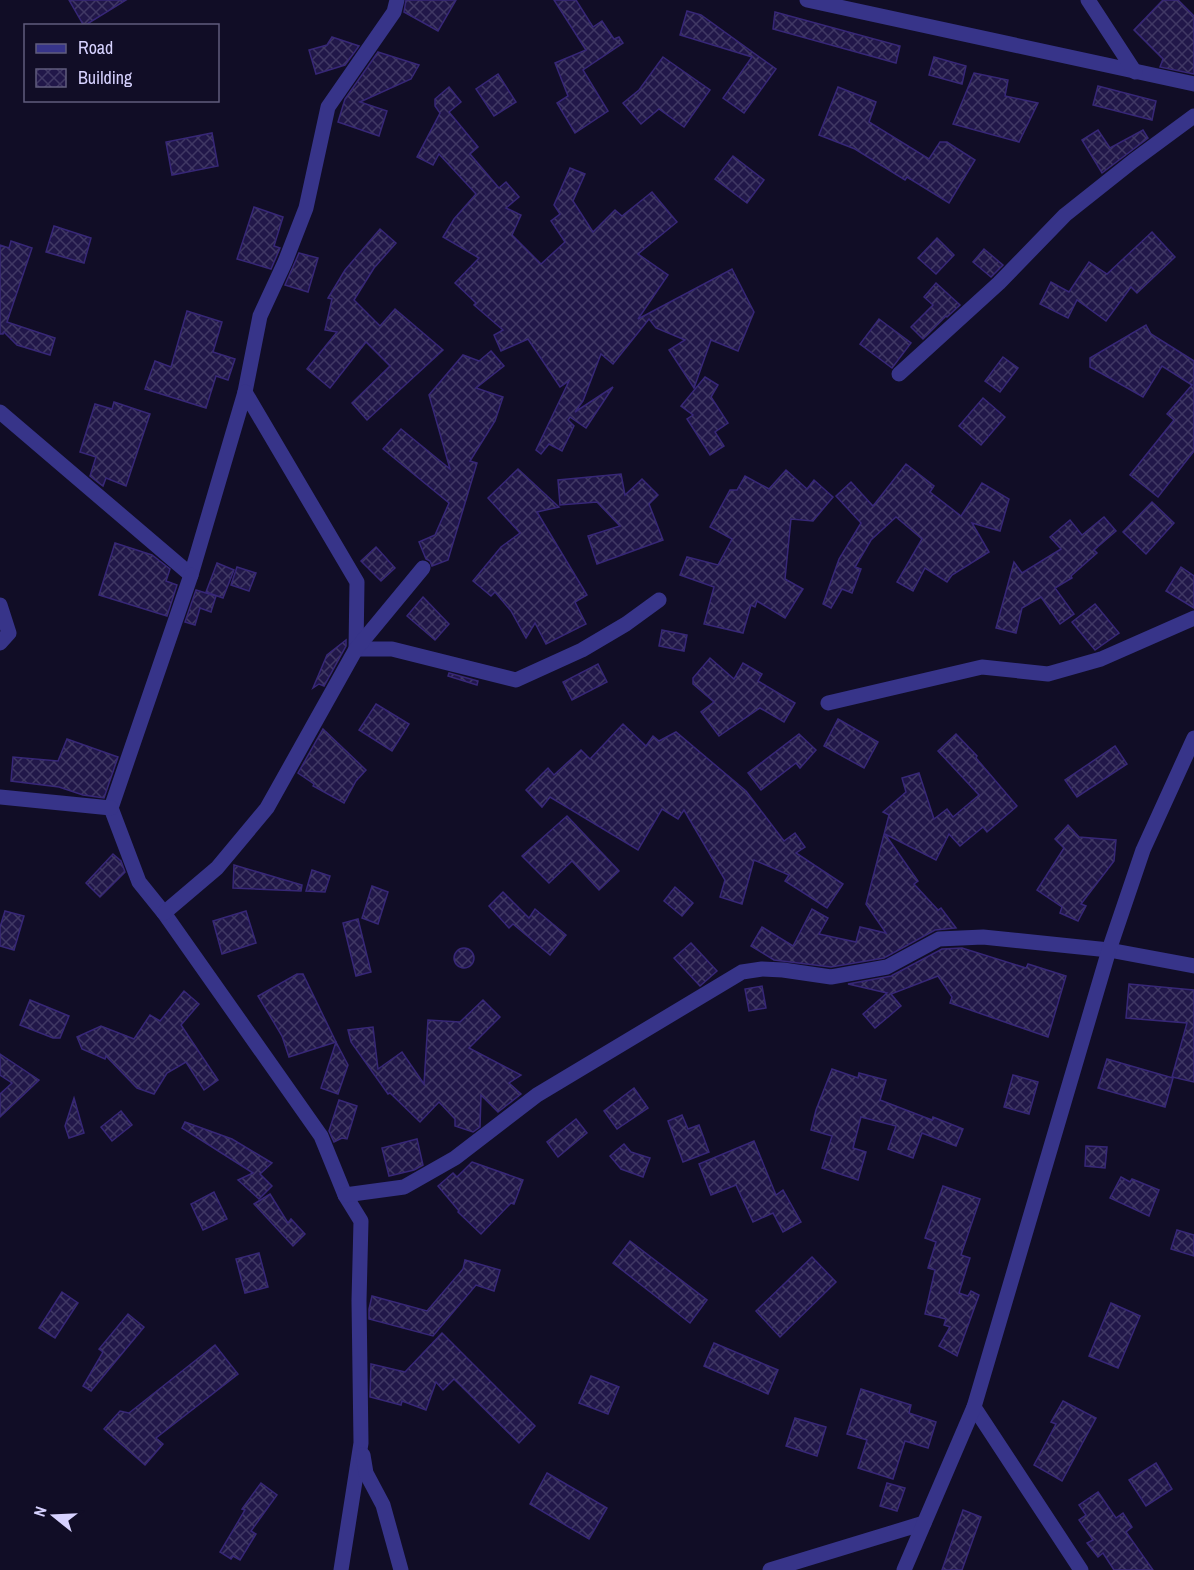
<svg xmlns="http://www.w3.org/2000/svg" width="1194" height="1570" font-family="'Archivo Narrow',sans-serif">
<defs>
<pattern id="building-cross-hatch" width="8" height="8" patternUnits="userSpaceOnUse" patternTransform="scale(1.5)"><rect width="8" height="8" fill="#211749"/><path d="M0 0l8 8M0 8l8-8" fill="none" stroke="#403864"/></pattern>
</defs>
<rect width="100%" height="100%" fill="#110d26"/>
<g fill="url(#building-cross-hatch)" stroke="#372777" stroke-width="1.5">
<polygon points="69,0 126,0 84,26"/>
<polygon points="406,0 456,0 438,31 404,12"/>
<polygon points="554,0 576,0 593,27 602,21 614,39 619,37 623,43 583,70 608,111 575,133 557,103 568,96 555,63 586,50"/>
<polygon points="1163,0 1178,0 1194,16 1194,74 1160,67 1163,59 1134,30"/>
<polygon points="687,11 701,15 776,69 744,113 723,98 752,57 680,35"/>
<polygon points="775,12 900,46 896,63 773,29"/>
<polygon points="332,37 359,46 345,65 316,74 309,50 327,45"/>
<polygon points="378,52 419,65 411,79 360,102 387,111 379,136 338,122 345,99"/>
<polygon points="663,57 710,90 684,127 659,109 641,124 623,103 639,90"/>
<polygon points="934,57 966,66 962,84 929,75"/>
<polygon points="974,73 1008,80 1005,96 1038,103 1019,142 953,124"/>
<polygon points="498,74 516,102 494,116 476,89"/>
<polygon points="1098,86 1156,101 1152,120 1093,105"/>
<polygon points="449,87 461,102 449,112 478,147 470,154 499,188 506,182 519,197 506,208 521,215 512,235 541,264 565,242 551,221 560,214 554,205 570,168 585,174 573,201 593,232 615,210 622,216 652,192 677,222 638,254 668,275 638,319 732,269 754,312 738,351 711,340 694,388 669,350 685,340 656,328 649,319 613,364 601,354 583,401 575,412 613,387 586,428 570,417 568,420 574,426 562,451 549,444 541,454 536,450 569,381 560,387 528,339 501,351 494,335 503,330 474,305 476,303 455,283 479,258 443,237 454,219 476,194 439,154 433,165 417,157 440,113 435,106 435,99"/>
<polygon points="838,87 876,102 869,122 929,159 940,142 947,142 975,160 949,203 907,177 905,180 855,149 819,135"/>
<polygon points="1098,130 1110,148 1143,130 1148,138 1102,173 1082,140"/>
<polygon points="212,133 218,166 172,175 166,142"/>
<polygon points="733,156 764,180 747,203 715,179"/>
<polygon points="254,207 283,217 274,246 280,248 271,269 237,259"/>
<polygon points="54,226 91,238 84,263 46,252"/>
<polygon points="380,229 396,243 374,268 354,300 380,326 395,309 443,350 367,420 352,403 390,366 366,342 330,388 307,369 337,332 325,330 332,299 328,298 345,270"/>
<polygon points="1152,232 1175,257 1137,293 1131,287 1106,321 1077,300 1068,318 1040,304 1051,282 1069,292 1089,262 1107,274"/>
<polygon points="937,238 954,255 936,274 918,258"/>
<polygon points="11,241 32,248 7,322 55,338 50,355 17,345 4,332 3,334 0,334 0,245 9,248"/>
<polygon points="984,249 1003,265 991,277 973,262"/>
<polygon points="299,253 318,258 308,292 285,285"/>
<polygon points="936,283 960,305 947,317 946,316 923,339 911,327 933,305 924,297"/>
<polygon points="187,311 222,322 213,352 235,359 228,380 216,376 206,408 145,389 155,361 171,367"/>
<polygon points="879,319 911,343 892,368 860,344"/>
<polygon points="1146,325 1151,334 1194,361 1194,451 1158,497 1130,475 1174,420 1167,414 1192,385 1162,366 1143,397 1090,367 1090,358"/>
<polygon points="491,351 504,366 476,388 503,397 495,421 470,461 477,463 448,560 432,566 430,561 426,559 419,542 435,535 449,503 383,449 401,429 450,469 429,395 463,355 479,361"/>
<polygon points="1003,357 1018,368 1000,392 985,381"/>
<polygon points="705,377 718,385 711,397 728,423 715,432 724,446 710,455 687,419 693,415 681,406"/>
<polygon points="983,398 1005,417 981,445 959,426"/>
<polygon points="114,402 150,414 126,486 106,478 103,486 100,484 90,476 96,457 80,452 95,404 112,409"/>
<polygon points="906,464 934,486 930,492 961,516 982,483 1009,499 1000,531 972,523 989,552 952,575 947,582 925,568 913,591 897,582 922,539 896,517 871,540 855,567 861,569 852,593 842,589 831,608 823,604 839,559 861,523 836,496 851,482 873,506"/>
<polygon points="518,469 559,507 537,512 587,595 575,602 586,624 546,644 535,623 526,638 511,611 495,592 491,596 473,581 501,547 520,533 488,498"/>
<polygon points="786,470 807,489 814,480 833,497 813,521 791,519 785,579 803,589 785,618 757,601 755,607 751,605 743,633 704,624 714,587 680,575 687,557 718,565 732,539 710,527 730,490 737,490 745,476 769,489"/>
<polygon points="621,474 625,495 642,479 658,495 649,504 663,540 597,564 588,536 620,526 597,502 560,505 558,480"/>
<polygon points="1152,502 1174,523 1146,554 1123,532"/>
<polygon points="1104,517 1116,531 1094,550 1097,553 1071,576 1072,578 1055,588 1074,614 1060,624 1041,597 1022,608 1016,633 996,628 1014,562 1022,573 1061,549 1050,537 1070,520 1082,535"/>
<polygon points="115,543 152,555 170,569 166,581 177,585 167,616 99,595"/>
<polygon points="376,547 395,568 381,581 361,561"/>
<polygon points="217,563 234,570 223,598 206,592"/>
<polygon points="237,567 256,573 249,591 231,585"/>
<polygon points="1181,567 1194,576 1194,608 1166,591"/>
<polygon points="196,590 216,596 211,612 200,608 195,625 185,622"/>
<polygon points="423,597 449,624 435,640 407,616"/>
<polygon points="1095,604 1119,633 1095,650 1072,622"/>
<polygon points="662,630 687,635 684,651 659,646"/>
<polygon points="346,640 346,646 324,686 319,684 313,688 327,655"/>
<polygon points="710,658 734,679 743,663 762,674 758,681 795,703 784,722 760,708 719,736 701,712 714,702 693,684 693,678"/>
<polygon points="598,664 607,682 572,700 563,682"/>
<polygon points="449,673 478,681 477,685 448,676"/>
<polygon points="376,704 409,724 392,751 359,730"/>
<polygon points="838,719 878,742 864,768 824,746"/>
<polygon points="623,724 646,746 653,736 659,741 676,732 746,791 784,841 795,833 805,847 796,853 843,884 827,908 785,881 789,875 754,860 742,904 720,897 725,880 684,810 678,819 662,809 638,850 550,797 542,807 526,790 548,768 554,775 581,750 590,759"/>
<polygon points="323,729 366,770 356,781 344,803 313,786 314,784 298,773"/>
<polygon points="799,734 816,750 800,768 796,763 761,790 748,773"/>
<polygon points="956,734 977,756 976,758 1017,806 987,832 983,827 960,846 949,834 936,860 885,834 918,881 914,884 938,910 941,908 956,928 935,930 884,958 831,967 774,960 751,946 762,927 793,946 812,909 828,918 819,934 856,942 860,927 886,933 866,904 889,815 883,812 906,792 902,778 919,773 934,819 947,809 953,817 979,795 938,751"/>
<polygon points="67,739 118,757 104,798 83,795 59,787 11,781 13,757 58,761"/>
<polygon points="1115,746 1127,764 1077,797 1065,780"/>
<polygon points="567,816 619,871 599,890 572,861 549,883 522,856"/>
<polygon points="1068,825 1079,837 1116,840 1114,861 1081,904 1086,906 1078,921 1060,913 1062,907 1037,890 1064,848 1055,839"/>
<polygon points="113,854 121,861 125,872 100,897 86,883"/>
<polygon points="234,865 302,885 301,891 233,888"/>
<polygon points="312,870 330,876 325,892 306,891"/>
<polygon points="372,886 388,892 378,924 362,918"/>
<polygon points="675,887 693,903 682,916 664,901"/>
<polygon points="503,892 529,918 535,909 566,935 550,955 513,924 509,928 489,906"/>
<polygon points="5,911 24,916 14,950 0,946 0,927"/>
<polygon points="246,911 256,943 222,954 213,921"/>
<polygon points="358,919 371,972 356,976 343,923"/>
<polygon points="691,943 717,971 700,986 674,958"/>
<polygon points="962,948 1026,968 1028,964 1066,976 1048,1037 950,1003 952,997 938,976 891,994 901,1006 875,1028 863,1014 887,993 848,984 891,976 942,949"/>
<circle cx="464" cy="958" r="10"/>
<polygon points="297,974 303,974 336,1042 289,1057 282,1036 258,996"/>
<polygon points="1129,984 1194,990 1194,1082 1172,1077 1187,1023 1126,1018"/>
<polygon points="762,986 766,1008 749,1011 745,989"/>
<polygon points="184,991 199,1004 181,1025 218,1080 204,1090 186,1062 167,1073 154,1094 137,1088 106,1056 105,1059 82,1049 77,1037 101,1026 134,1039 150,1015 160,1021"/>
<polygon points="30,1000 69,1016 60,1038 53,1038 20,1025"/>
<polygon points="483,1000 500,1017 469,1048 521,1075 509,1083 521,1094 498,1112 481,1095 480,1127 473,1132 455,1126 455,1119 439,1102 420,1122 390,1093 388,1094 351,1042 348,1030 373,1027 378,1069 402,1052 424,1084 428,1020 460,1022"/>
<polygon points="336,1042 348,1065 338,1094 321,1088"/>
<polygon points="0,1054 39,1080 0,1117 0,1094 12,1083 0,1075"/>
<polygon points="1107,1059 1173,1078 1165,1107 1098,1088"/>
<polygon points="832,1069 858,1078 859,1073 886,1080 880,1100 932,1120 933,1117 963,1129 956,1146 922,1133 913,1158 888,1149 896,1126 861,1117 853,1148 866,1152 858,1180 822,1168 832,1136 811,1130 816,1110"/>
<polygon points="1013,1075 1038,1082 1029,1114 1004,1107"/>
<polygon points="634,1088 648,1108 617,1129 604,1111"/>
<polygon points="74,1098 84,1133 69,1138 65,1126"/>
<polygon points="339,1100 357,1106 347,1139 342,1138 334,1142 329,1131"/>
<polygon points="121,1111 132,1125 112,1141 101,1127"/>
<polygon points="682,1115 688,1129 699,1125 709,1152 683,1162 668,1121"/>
<polygon points="576,1119 587,1133 558,1157 547,1142"/>
<polygon points="185,1122 232,1139 272,1163 260,1174 272,1186 259,1199 238,1180 253,1173 182,1128"/>
<polygon points="417,1139 423,1165 414,1170 389,1176 382,1148"/>
<polygon points="754,1141 776,1195 783,1190 801,1222 783,1232 773,1213 753,1222 736,1185 711,1195 699,1164"/>
<polygon points="624,1144 631,1152 650,1158 643,1177 621,1169 610,1156"/>
<polygon points="1086,1146 1107,1147 1105,1168 1085,1166"/>
<polygon points="472,1162 523,1180 514,1204 511,1203 481,1234 458,1212 459,1211 438,1186 453,1173 457,1177"/>
<polygon points="1121,1177 1130,1182 1132,1179 1159,1190 1149,1216 1110,1198"/>
<polygon points="943,1186 980,1199 961,1255 970,1258 959,1293 968,1296 971,1291 979,1295 957,1356 939,1346 950,1327 944,1325 946,1319 925,1314 935,1270 928,1268 936,1242 925,1238"/>
<polygon points="214,1192 227,1219 203,1230 191,1204"/>
<polygon points="270,1194 288,1223 291,1219 305,1234 293,1246 254,1204"/>
<polygon points="1177,1230 1194,1235 1194,1256 1171,1249"/>
<polygon points="630,1241 707,1300 690,1323 613,1263"/>
<polygon points="259,1253 268,1287 245,1293 236,1259"/>
<polygon points="812,1257 836,1282 780,1337 756,1311"/>
<polygon points="465,1260 500,1270 494,1291 476,1285 433,1336 369,1319 369,1309 372,1296 427,1311 463,1269"/>
<polygon points="62,1292 78,1303 55,1338 39,1328"/>
<polygon points="1111,1303 1140,1316 1118,1368 1089,1356"/>
<polygon points="128,1314 144,1327 91,1391 83,1386 103,1352 99,1349"/>
<polygon points="442,1333 535,1426 519,1443 454,1379 443,1390 436,1382 426,1410 402,1401 401,1405 370,1397 371,1364 405,1372"/>
<polygon points="714,1343 778,1370 768,1394 704,1366"/>
<polygon points="215,1345 238,1374 156,1438 163,1444 145,1465 104,1429 120,1411 129,1413"/>
<polygon points="591,1376 619,1387 608,1414 579,1403"/>
<polygon points="861,1389 911,1405 909,1413 936,1422 928,1448 905,1441 893,1479 858,1468 867,1440 847,1434"/>
<polygon points="1063,1401 1096,1418 1062,1481 1034,1465 1056,1424 1051,1422"/>
<polygon points="795,1418 826,1427 817,1456 786,1446"/>
<polygon points="1156,1463 1172,1489 1146,1506 1129,1480"/>
<polygon points="547,1473 607,1508 589,1539 530,1504"/>
<polygon points="261,1483 277,1495 251,1531 256,1534 240,1560 233,1556 231,1559 220,1552 245,1510 242,1509"/>
<polygon points="887,1483 905,1488 897,1511 880,1506"/>
<polygon points="1098,1492 1116,1518 1123,1513 1132,1527 1126,1532 1153,1570 1114,1570 1103,1553 1098,1557 1087,1543 1093,1540 1079,1520 1086,1515 1079,1505"/>
<polygon points="963,1510 981,1517 962,1570 942,1570"/>
</g>
<g fill="none" stroke-linecap="round" stroke-linejoin="round">
<g stroke="#373489" stroke-width="15">
<polyline points="807,0 1194,84"/>
<polyline points="1088,0 1135,72"/>
<polyline points="899,374 999,283 1065,215 1133,161 1194,116"/>
<polyline points="245,392 260,316 285,262 306,208 328,107 394,12 397,0"/>
<polyline points="0,412 191,575 245,392 357,582 356,649"/>
<polyline points="191,575 111,808 139,882 164,913 321,1136 345,1195 361,1221 359,1301 361,1443 341,1570"/>
<polyline points="0,605 9,633 0,643"/>
<polyline points="356,649 392,649 516,680 582,650 626,624 659,600"/>
<polyline points="828,703 982,667 1048,674 1101,659 1194,618"/>
<polyline points="0,797 111,808"/>
<polyline points="164,913 217,868 267,808 356,649 423,568"/>
<polyline points="345,1195 404,1187 455,1158 537,1095 742,972 762,969 783,970 831,977 887,967 939,939 983,937 1109,950 1194,966"/>
<polyline points="974,1407 1081,1570"/>
<polyline points="363,1455 366,1473 383,1505 401,1570"/>
<polyline points="770,1570 924,1523"/>
<polyline points="904,1570 974,1407 1109,950 1143,850 1194,738"/>
</g>
</g>
<rect x="24" y="24" width="195" height="78" fill="#110d26" stroke="#605c7d" stroke-width="1.5"/>
<rect x="36" y="44" width="30" height="9" fill="#373489" stroke="#605c7d" stroke-width="1.5"/>
<text x="78" y="54" font-size="18" fill="#d7d2ff">Road</text>
<rect x="36" y="69" width="30" height="18" fill="url(#building-cross-hatch)" stroke="#605c7d" stroke-width="1.5"/>
<text x="78" y="84" font-size="18" fill="#d7d2ff">Building</text>
<g transform="translate(54 1516) rotate(288)" stroke="#110d26" stroke-width="4.5" paint-order="stroke">
<path d="M0-4.5L10 22L0 15L-10 22Z" fill="#d7d2ff"/>
<text y="-9" font-size="16" font-weight="bold" text-anchor="middle" fill="#d7d2ff">N</text>
</g>
</svg>
